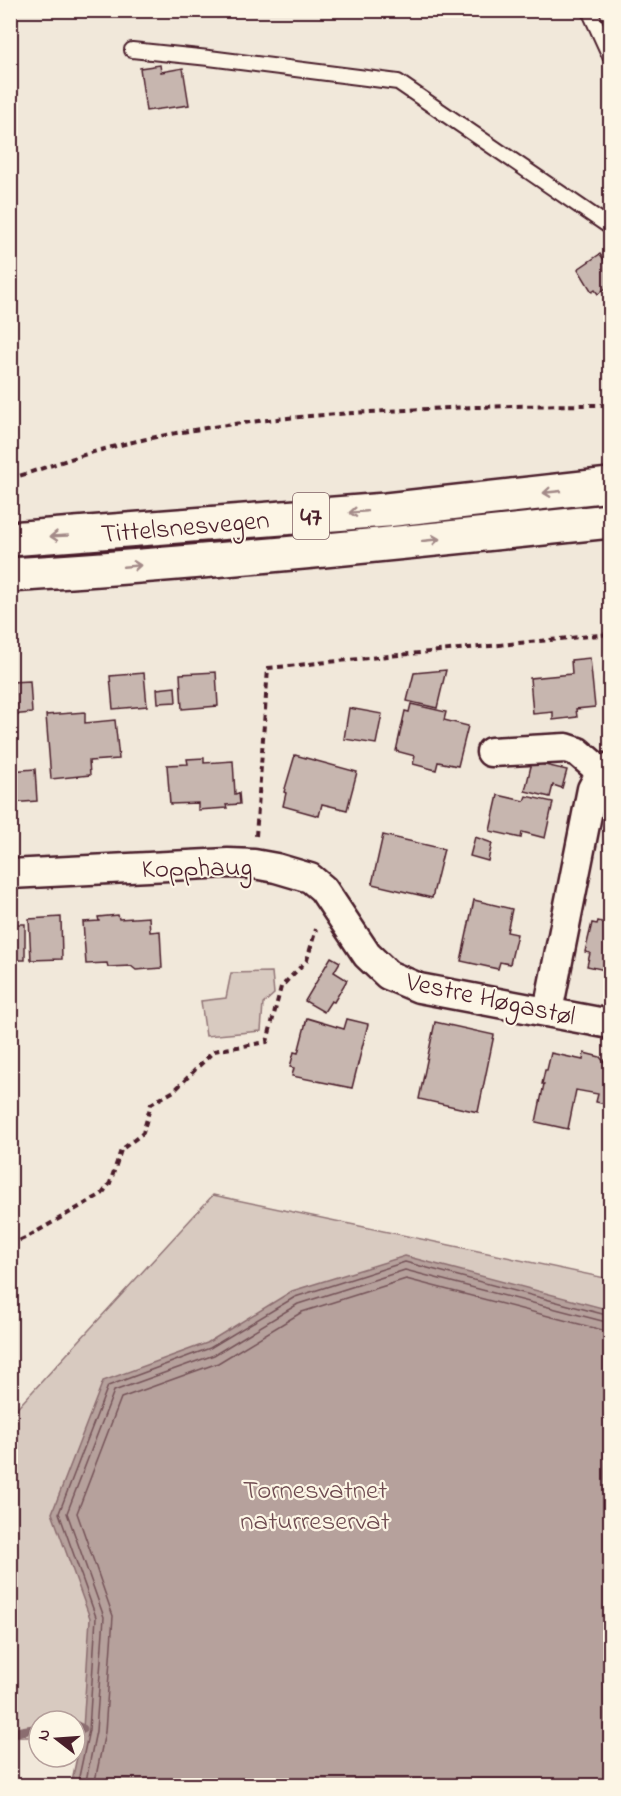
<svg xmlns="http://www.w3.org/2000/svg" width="621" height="1796" font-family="'Indie Flower',sans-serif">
<rect width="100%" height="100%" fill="#f1e8da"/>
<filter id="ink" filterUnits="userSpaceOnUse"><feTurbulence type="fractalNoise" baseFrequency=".0167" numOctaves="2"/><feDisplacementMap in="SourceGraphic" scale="12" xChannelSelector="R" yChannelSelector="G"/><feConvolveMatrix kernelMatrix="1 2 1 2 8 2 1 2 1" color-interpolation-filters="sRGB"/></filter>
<g filter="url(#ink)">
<g fill="#d8cac0" stroke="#917476" stroke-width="1.5">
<polygon points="272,972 274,994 263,1004 261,1031 206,1036 201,1001 226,998 231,973"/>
<polygon points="213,1195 610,1279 610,1785 83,1770 75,1757 75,1721 39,1721 39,1737 11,1737 10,1416"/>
</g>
<polygon fill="#b6a19c" stroke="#8b6d6f" stroke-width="1.5" points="405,1256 610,1310 610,1785 71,1785 83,1729 90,1618 52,1513 103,1381 207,1343 292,1291"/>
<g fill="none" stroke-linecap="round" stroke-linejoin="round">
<g stroke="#755358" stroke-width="1.5">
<polyline points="77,1786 89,1730 96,1617 59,1513 108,1386 210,1348 295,1297 405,1262 610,1316"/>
<polyline points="85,1786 96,1731 104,1617 67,1513 114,1391 214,1355 298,1304 405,1270 610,1323"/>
<polyline points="94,1786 105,1732 113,1616 77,1513 121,1398 218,1363 302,1312 406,1279 610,1332"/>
</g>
<g stroke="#8b6d6f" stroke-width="9">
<polyline points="75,1725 83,1729"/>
<polyline points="10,1733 39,1728"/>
</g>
</g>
<g fill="#c7b6af" stroke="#4a1f2b" stroke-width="1.5">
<polygon points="160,65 161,72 183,68 189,105 146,111 140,68"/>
<polygon points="600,254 610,268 610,285 598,294 595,290 592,292 578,269"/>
<polygon points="590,658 595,707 576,709 577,717 553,720 553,712 533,714 530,678 572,674 571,660"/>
<polygon points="446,670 437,708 407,701 414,673"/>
<polygon points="216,672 218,706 182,709 180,674"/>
<polygon points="144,673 147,706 113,709 110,676"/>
<polygon points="30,681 32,713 10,715 10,682"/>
<polygon points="175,687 176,702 158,703 157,689"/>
<polygon points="411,704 446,712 444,720 468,726 458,766 438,762 436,770 413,764 415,756 396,751 405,711 409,712"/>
<polygon points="349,708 382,714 376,744 344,739"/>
<polygon points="85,712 85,723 115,720 119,759 89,761 90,775 51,779 46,715"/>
<polygon points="295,755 357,772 347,810 322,804 319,816 283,806 286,793 284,792"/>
<polygon points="204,758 204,763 233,761 235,794 239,793 240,804 226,805 227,808 198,810 198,803 170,804 167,765 188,764 187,759"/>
<polygon points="532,762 567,770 562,788 553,785 550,797 525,791"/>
<polygon points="35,769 37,801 10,803 10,771"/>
<polygon points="498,795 524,801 526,796 553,802 545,838 522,832 521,838 490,831"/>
<polygon points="383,835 444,849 432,898 372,884"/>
<polygon points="475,837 492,843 488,861 470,856"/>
<polygon points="474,900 512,909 507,932 517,934 510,964 500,962 498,969 461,961"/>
<polygon points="118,915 119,919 149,917 150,932 160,931 162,968 136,970 131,966 108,967 107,963 86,964 83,922 99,921 98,917"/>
<polygon points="61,917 62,959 31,960 29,919"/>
<polygon points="598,921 610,924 610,987 606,986 610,971 587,966 590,953 585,952 592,923 597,924"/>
<rect x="10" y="924" width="15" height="36"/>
<polygon points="331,957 340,962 334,972 347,980 334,1002 331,1001 324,1012 305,1001"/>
<polygon points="307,1018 344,1029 347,1019 368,1024 352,1088 292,1076 294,1068 290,1067 294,1052 298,1053"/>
<polygon points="435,1022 494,1035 478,1112 419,1099"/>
<polygon points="551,1053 583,1060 584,1053 600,1057 605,1063 605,1060 610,1061 610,1105 596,1102 598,1094 576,1090 568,1129 536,1122 544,1084 542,1084 545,1070 547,1070"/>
</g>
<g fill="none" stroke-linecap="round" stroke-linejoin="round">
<g stroke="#4a1f2b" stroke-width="18">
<g id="lane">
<polyline points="589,10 610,56"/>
<polyline points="132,50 209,58 398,82 610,227"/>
</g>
</g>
<g stroke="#4a1f2b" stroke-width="33">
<g id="street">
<polyline points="491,752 566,748 578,752 601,772"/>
<polyline points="10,874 228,863 254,864 276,868 310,878 323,889 367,955 388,975 419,988 610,1024"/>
<polyline points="548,1011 592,789 601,772 610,767"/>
</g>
</g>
<g stroke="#4a1f2b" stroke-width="38">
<g id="primary">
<polyline points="10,539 386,510 610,485"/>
<path d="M10,575C211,563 411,542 610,521"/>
</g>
</g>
<g stroke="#4a1f2b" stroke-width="4" stroke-dasharray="6 4.5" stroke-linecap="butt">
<path d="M10,479C41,469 71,458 101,450C189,426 280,417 370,412C450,407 530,405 610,405"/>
<polyline points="256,836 268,668 610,634"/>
<polyline points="10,1245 29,1236 102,1194 110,1183 121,1150 143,1133 151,1104 174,1091 214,1051 267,1042 281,987 307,960 316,929"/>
</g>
<use href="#lane" stroke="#fcf5e5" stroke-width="14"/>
<use href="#street" stroke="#fcf5e5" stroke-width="28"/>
<use href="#primary" stroke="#fcf5e5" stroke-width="33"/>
</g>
<defs><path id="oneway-shaft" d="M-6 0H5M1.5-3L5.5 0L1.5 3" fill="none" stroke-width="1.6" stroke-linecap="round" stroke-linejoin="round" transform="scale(1.5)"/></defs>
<g stroke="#a38a88">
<use href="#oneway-shaft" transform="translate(552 492) rotate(174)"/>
<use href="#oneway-shaft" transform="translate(358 512) rotate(175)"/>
<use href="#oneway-shaft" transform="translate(59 536) rotate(177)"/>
<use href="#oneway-shaft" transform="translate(431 540) rotate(-6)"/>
<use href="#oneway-shaft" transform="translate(132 566) rotate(-5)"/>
</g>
</g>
<g text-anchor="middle" stroke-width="4.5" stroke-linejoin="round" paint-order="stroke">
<rect fill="#fcf5e5" stroke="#7f5f63" stroke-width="1.5" x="293" y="493" width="36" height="46" rx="4.5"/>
<g font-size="26" font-weight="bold" fill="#4a1f2b">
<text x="311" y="525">47</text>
</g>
<g font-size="27" fill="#4a1f2b" stroke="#fcf5e5">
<text transform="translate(185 526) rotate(-5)" y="9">Tittelsnesvegen</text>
<text transform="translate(197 867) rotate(-1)" y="9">Kopphaug</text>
<text transform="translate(491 998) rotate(12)" y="9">Vestre Høgastøl</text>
</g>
<g font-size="27" fill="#6e4a50" stroke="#fcf5e5">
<text x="315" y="1498">Tornesvatnet<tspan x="315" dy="31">naturreservat</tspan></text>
</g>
</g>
<rect width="621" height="1796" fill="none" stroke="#fcf5e5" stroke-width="36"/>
<rect x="18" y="18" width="585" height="1760" fill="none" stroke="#4a1f2b" stroke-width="2" filter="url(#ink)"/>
<g transform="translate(57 1739) rotate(287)"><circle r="28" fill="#fcf5e5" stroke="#b59f9b" stroke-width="1.5"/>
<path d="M0-4.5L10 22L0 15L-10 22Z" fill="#4a1f2b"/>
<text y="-9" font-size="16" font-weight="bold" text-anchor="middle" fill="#4a1f2b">N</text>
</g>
</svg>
